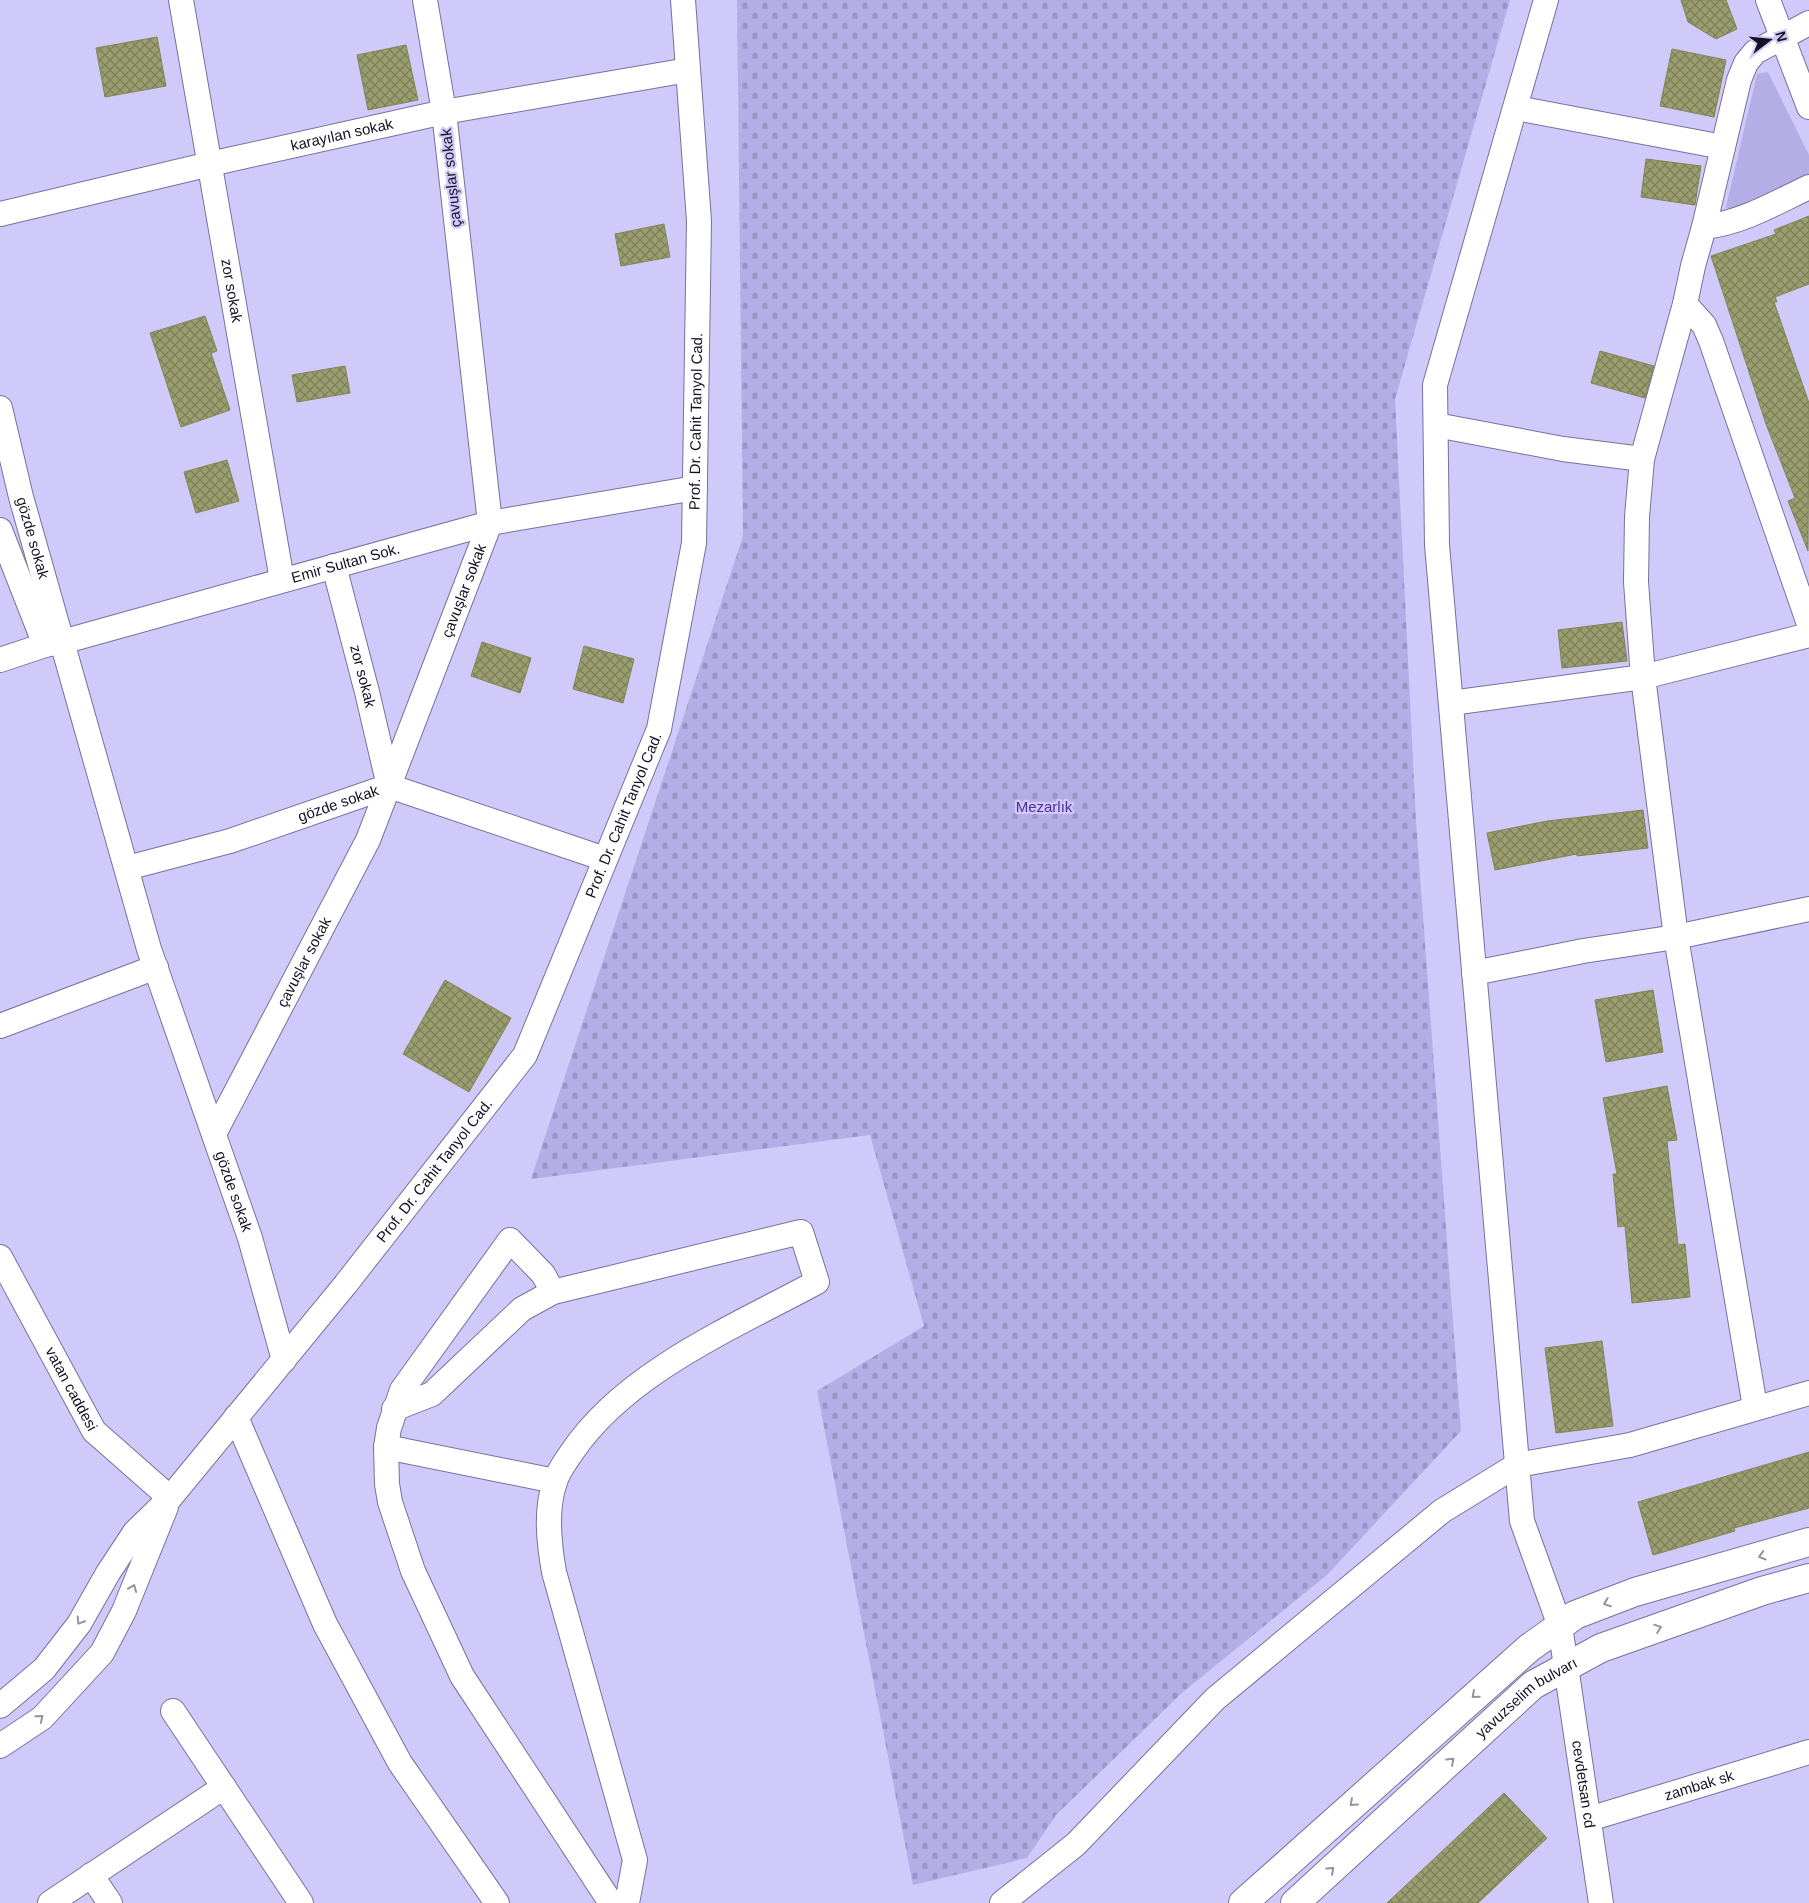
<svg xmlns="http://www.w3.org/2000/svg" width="1809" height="1903" font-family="Arial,sans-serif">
<defs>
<pattern id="cemetery-stones" width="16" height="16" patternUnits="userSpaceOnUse" patternTransform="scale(1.25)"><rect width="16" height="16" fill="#b5ade5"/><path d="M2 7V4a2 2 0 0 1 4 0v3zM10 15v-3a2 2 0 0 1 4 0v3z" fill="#9b94c4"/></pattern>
<pattern id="building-cross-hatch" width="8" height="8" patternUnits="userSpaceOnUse" patternTransform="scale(1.25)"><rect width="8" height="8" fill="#9a9d6d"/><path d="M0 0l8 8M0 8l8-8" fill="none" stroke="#7c7f59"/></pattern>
</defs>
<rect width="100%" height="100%" fill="#d0cafa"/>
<polygon fill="url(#cemetery-stones)" points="737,0 1510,0 1395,399 1416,821 1461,1431 1327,1575 1183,1692 1056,1815 1027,1858 913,1885 817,1391 924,1326 870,1135 531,1179 743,536"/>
<polygon fill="#b5ade5" points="1768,72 1809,155 1809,176 1738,215 1726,207 1757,74"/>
<g fill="url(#building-cross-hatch)" stroke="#818455">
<polygon points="1681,0 1726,0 1737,29 1716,39 1688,22"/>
<polygon points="157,37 166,86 105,97 96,48"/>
<polygon points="406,45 418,100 368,110 357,55"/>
<polygon points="1672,49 1726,60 1714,117 1660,106"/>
<polygon points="1646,159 1701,166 1695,205 1641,197"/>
<polygon points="1809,216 1809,284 1775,297 1777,302 1774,302 1809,403 1808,551 1788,501 1795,498 1766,424 1711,256 1776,234 1774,230"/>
<polygon points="664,224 670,257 621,266 615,234"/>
<polygon points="205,316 217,351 211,353 230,410 181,427 150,333"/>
<polygon points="1600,351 1654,366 1645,398 1591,383"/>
<polygon points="345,366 350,393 297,402 292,375"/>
<polygon points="227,460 239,501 196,513 184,472"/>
<polygon points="1622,622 1627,661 1562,668 1558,630"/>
<polygon points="482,642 531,658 520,693 471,676"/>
<polygon points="584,646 634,659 623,703 573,689"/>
<polygon points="1643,810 1648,848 1577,856 1577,854 1495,870 1487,833 1547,821"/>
<polygon points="445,980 511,1018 469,1092 403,1054"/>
<polygon points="1653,990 1663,1052 1606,1062 1595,1000"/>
<polygon points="1667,1086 1677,1140 1667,1141 1678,1245 1685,1244 1690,1297 1632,1303 1625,1226 1618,1227 1613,1174 1617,1174 1603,1098"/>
<polygon points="1602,1341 1613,1426 1556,1433 1545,1348"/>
<polygon points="1809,1452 1809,1508 1734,1528 1735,1531 1653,1555 1638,1502"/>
<polygon points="1504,1793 1547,1838 1478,1903 1387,1903"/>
</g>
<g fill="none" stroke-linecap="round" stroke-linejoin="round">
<g stroke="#78719d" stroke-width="26">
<g id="minor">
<path id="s1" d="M181,0L282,580"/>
<path id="s2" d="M1546,0L1435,385L1437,545L1522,1521L1560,1626L1601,1903"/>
<polyline points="1768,0 1809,107"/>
<polyline points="1516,108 1723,147"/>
<path id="s3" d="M0,214L210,164L444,112L688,70"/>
<path d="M1704,227C1742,223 1775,203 1809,187"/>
<polyline points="1685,304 1704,325 1711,341 1809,624"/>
<path id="s4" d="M0,408L21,497L149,949L250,1238L284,1360"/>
<polyline points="1436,425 1563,449 1642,459"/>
<polyline points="0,530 45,645"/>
<path id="s5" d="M334,566L367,692L389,786"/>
<path id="s6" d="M0,660L45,645L62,642L490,523L695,488"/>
<polyline points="1451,703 1643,677 1809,635"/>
<path id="s7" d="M127,868L230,841L389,786L605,859"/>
<polyline points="1474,973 1583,951 1676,937 1809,909"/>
<polyline points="0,1026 156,967"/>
<path id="s8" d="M214,1134L368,840L490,523L444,112L425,0"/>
<path id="s9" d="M0,1257L94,1431L170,1498"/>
<polyline points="553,1292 543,1274 510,1240 402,1390 389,1428 386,1447 387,1484 390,1502 413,1571 462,1676 611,1903"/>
<polyline points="1755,1407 1676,937 1643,677 1636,582 1637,517 1642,459 1685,304 1693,266 1704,227 1739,80 1746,63 1755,52 1809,23"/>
<path d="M394,1409L432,1394L522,1309L553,1292L801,1232L817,1282C734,1327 626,1372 572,1452C566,1461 558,1471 555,1482C545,1510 549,1544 554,1572L635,1860L627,1903"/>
<polyline points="236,1417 325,1624 400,1763 497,1903"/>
<polyline points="386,1447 555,1481"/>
<path id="s10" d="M0,1706L44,1669L79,1624L108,1573L135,1532L170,1498L345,1285L525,1055L659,729L694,543L699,221L683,0"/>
<polyline points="173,1711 301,1903"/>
<polyline points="0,1746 42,1718 102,1653 124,1611 166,1507"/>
<path id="s11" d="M1589,1819L1809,1752"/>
<polyline points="91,1875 110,1903"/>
<polyline points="50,1903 224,1787"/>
<polyline points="1002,1903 1076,1844 1215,1699 1442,1511 1517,1465 1630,1445 1809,1393"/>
</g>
</g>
<g stroke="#78719d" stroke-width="30">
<g id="major">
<polyline points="1243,1903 1529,1648 1575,1615 1635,1592 1809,1542"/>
<path id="s12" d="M1295,1903L1533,1685L1601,1648L1762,1591L1809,1578"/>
</g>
</g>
<use href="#minor" stroke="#fff" stroke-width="24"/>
<use href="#major" stroke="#fff" stroke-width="28"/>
</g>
<defs><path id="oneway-chevron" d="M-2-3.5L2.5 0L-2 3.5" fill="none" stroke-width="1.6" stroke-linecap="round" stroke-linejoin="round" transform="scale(1.25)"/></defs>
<g stroke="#95949c">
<use href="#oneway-chevron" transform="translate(1762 1556) rotate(164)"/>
<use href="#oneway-chevron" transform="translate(133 1588) rotate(-68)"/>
<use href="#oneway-chevron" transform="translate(1607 1603) rotate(159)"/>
<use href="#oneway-chevron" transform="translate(80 1621) rotate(123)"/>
<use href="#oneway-chevron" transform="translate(1658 1628) rotate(-19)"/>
<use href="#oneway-chevron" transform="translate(1475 1695) rotate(139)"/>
<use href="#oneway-chevron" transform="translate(40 1718) rotate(-39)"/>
<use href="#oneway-chevron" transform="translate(1451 1761) rotate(-43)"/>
<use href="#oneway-chevron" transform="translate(1353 1803) rotate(138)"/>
<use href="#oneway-chevron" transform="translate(1331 1870) rotate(-42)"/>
</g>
<g text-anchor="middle" stroke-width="4.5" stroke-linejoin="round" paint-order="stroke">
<g font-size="15" fill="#141122" stroke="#d0cafa">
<text dy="5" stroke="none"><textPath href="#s3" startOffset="351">karayılan sokak</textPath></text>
<text transform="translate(451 178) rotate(-96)" y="5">çavuşlar sokak</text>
<text dy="5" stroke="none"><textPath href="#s1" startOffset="295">zor sokak</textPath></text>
<text dy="5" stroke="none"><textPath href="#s10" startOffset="1502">Prof. Dr. Cahit Tanyol Cad.</textPath></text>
<text dy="5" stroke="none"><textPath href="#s4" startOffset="134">gözde sokak</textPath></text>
<text dy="5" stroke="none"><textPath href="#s6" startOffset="359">Emir Sultan Sok.</textPath></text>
<text dy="5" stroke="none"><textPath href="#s8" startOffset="599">çavuşlar sokak</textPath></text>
<text dy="5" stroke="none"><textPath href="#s5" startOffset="114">zor sokak</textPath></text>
<text dy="5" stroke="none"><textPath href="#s7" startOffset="221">gözde sokak</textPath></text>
<text dy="5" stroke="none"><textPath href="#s10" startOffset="1098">Prof. Dr. Cahit Tanyol Cad.</textPath></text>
<text dy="5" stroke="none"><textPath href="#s8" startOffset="194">çavuşlar sokak</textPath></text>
<text dy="5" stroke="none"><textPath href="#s10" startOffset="692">Prof. Dr. Cahit Tanyol Cad.</textPath></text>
<text dy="5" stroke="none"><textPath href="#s4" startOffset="818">gözde sokak</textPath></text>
<text dy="5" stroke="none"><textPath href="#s9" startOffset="150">vatan caddesi</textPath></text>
<text dy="5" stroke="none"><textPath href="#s12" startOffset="310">yavuzselim bulvarı</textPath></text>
<text dy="5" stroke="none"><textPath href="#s2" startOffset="1812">cevdetsan cd</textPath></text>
<text dy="5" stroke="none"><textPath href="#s11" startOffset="115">zambak sk</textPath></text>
</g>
<g font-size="15" fill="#4c2e96" stroke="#d0cafa">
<text x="1044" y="812">Mezarlık</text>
</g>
</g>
<g transform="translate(1769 40) rotate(74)" stroke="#d0cafa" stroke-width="4" paint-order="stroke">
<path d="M0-4L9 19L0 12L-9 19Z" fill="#141122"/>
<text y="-8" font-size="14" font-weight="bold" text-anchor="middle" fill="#141122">N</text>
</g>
</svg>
